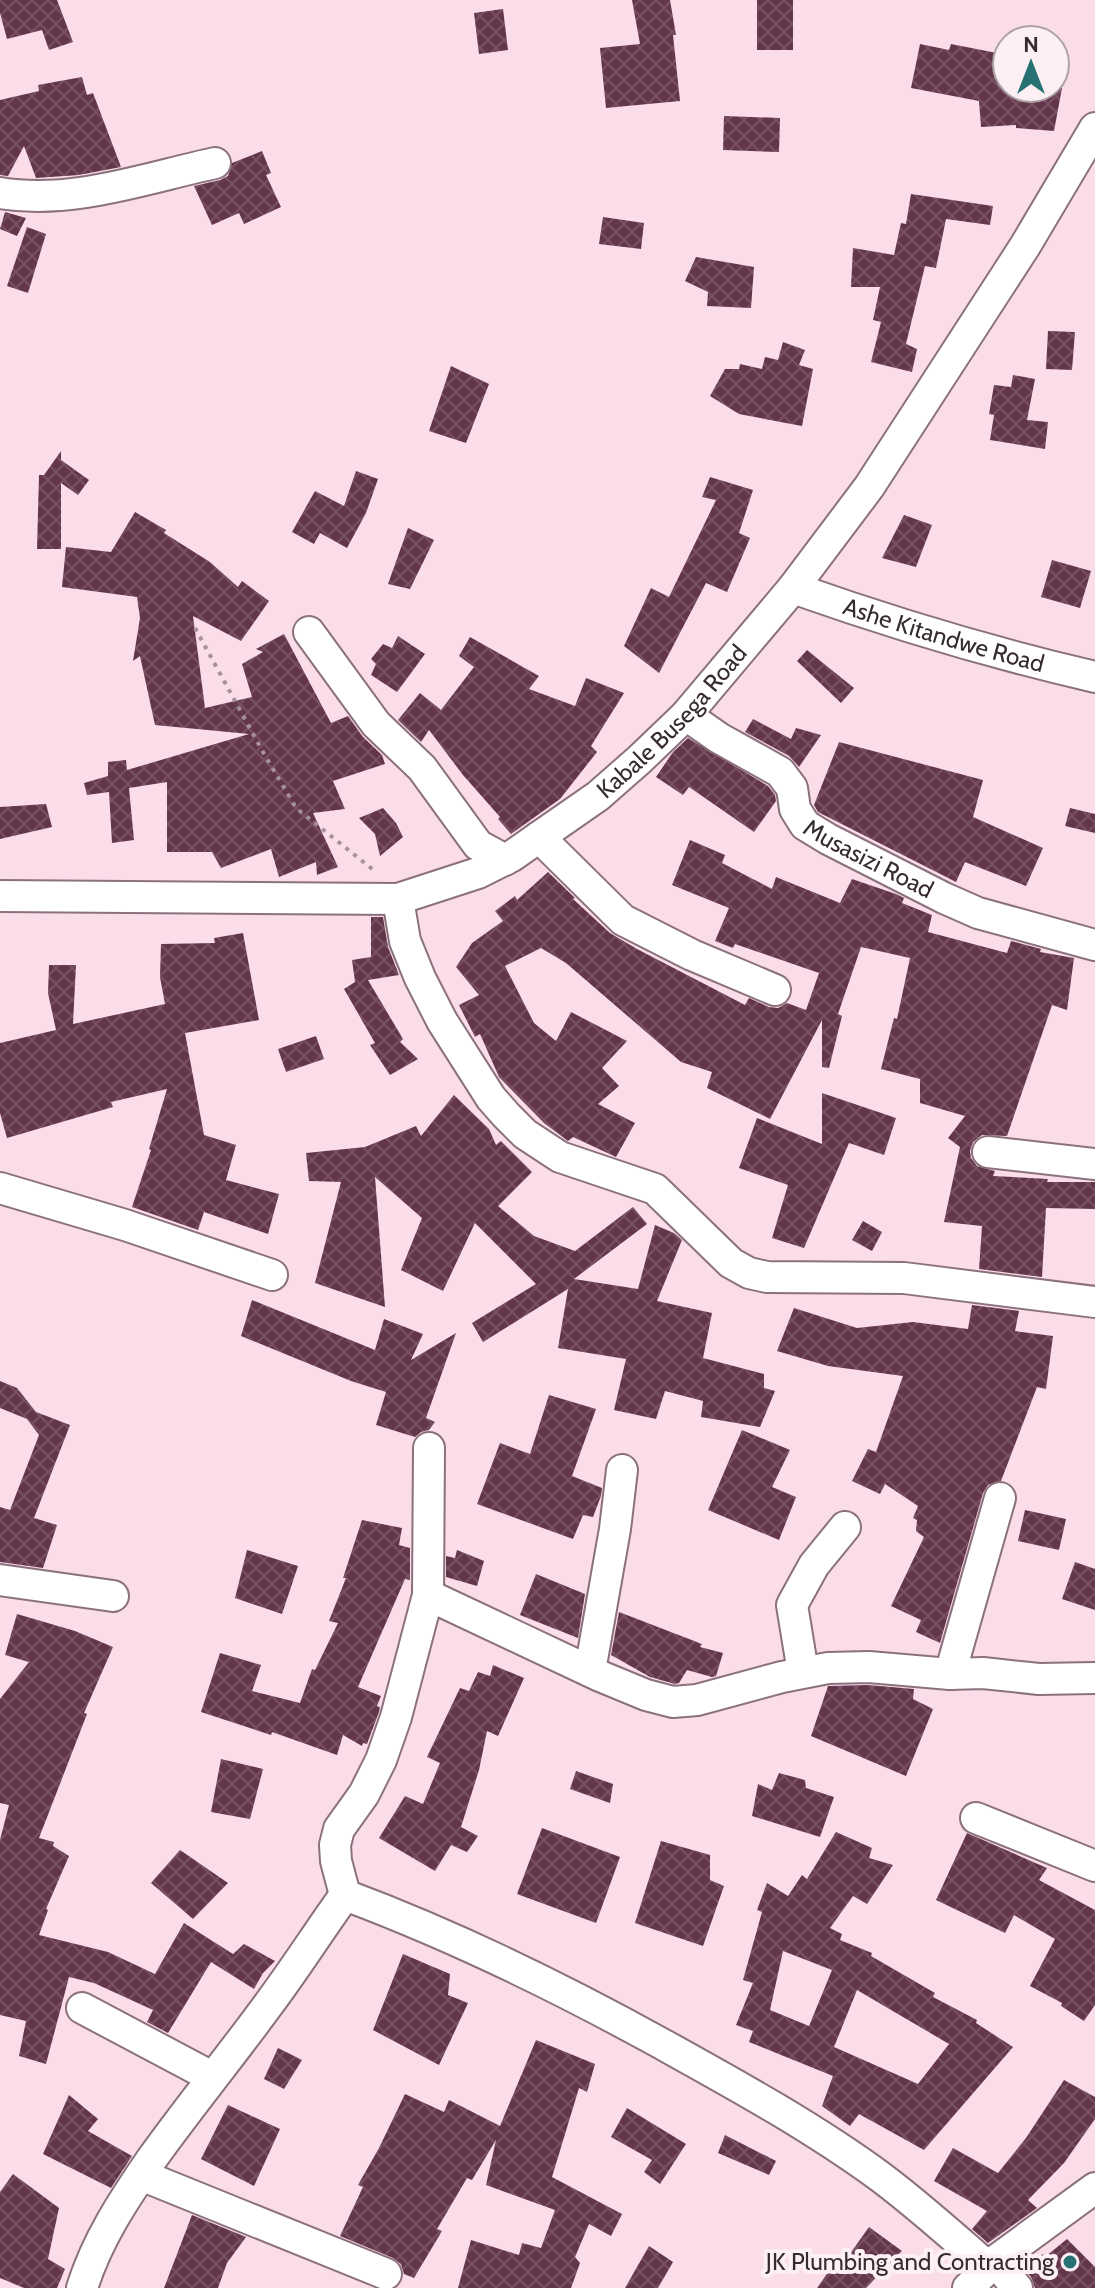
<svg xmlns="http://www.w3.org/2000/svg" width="1095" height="2288" font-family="Cabin,sans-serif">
<defs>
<pattern id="building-cross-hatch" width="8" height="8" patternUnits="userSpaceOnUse" patternTransform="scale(2)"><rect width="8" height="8" fill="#64364c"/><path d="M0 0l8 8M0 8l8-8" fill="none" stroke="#775163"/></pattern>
</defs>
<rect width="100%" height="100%" fill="#fbddea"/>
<g fill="url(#building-cross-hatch)" fill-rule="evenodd">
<polygon points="0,0 57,0 73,42 49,50 42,30 7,39 0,13"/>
<polygon points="632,0 670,0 676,35 673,35 680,101 606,108 600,48 640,44"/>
<rect x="757" y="0" width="36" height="50"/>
<polygon points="503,9 508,50 479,54 474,13"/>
<polygon points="920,44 949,50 951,44 1007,55 1007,88 1062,88 1054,131 1016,128 1016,125 981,127 979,101 911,88"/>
<polygon points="82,77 87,95 93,93 121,167 79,175 36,178 24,146 8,176 0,175 0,100 39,91 38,85"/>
<polygon points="724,116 780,118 779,152 723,150"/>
<polygon points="262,151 271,173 266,175 281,207 244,224 239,213 212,225 194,186 220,180 228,176 232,163"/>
<polygon points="911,194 993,206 990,225 946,219 936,268 925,266 906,344 917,349 912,372 871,362 881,322 873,320 880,287 851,287 853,248 894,255 901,223 906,224"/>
<polygon points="5,212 26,218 17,236 0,229"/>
<polygon points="603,217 644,223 641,249 599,244"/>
<polygon points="27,227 46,234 28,293 7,286"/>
<polygon points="696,257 754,267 751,308 707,306 708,292 685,281"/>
<polygon points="1048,331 1075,332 1072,370 1046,369"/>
<polygon points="783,342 805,350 799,365 813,369 802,426 739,414 710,396 725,369 739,369 740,364 762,369 765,357 778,360"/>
<polygon points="451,366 489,384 466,443 429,431"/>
<polygon points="1013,375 1035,379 1027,420 1048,422 1045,449 990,440 994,415 989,414 994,385 1011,387"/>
<polygon points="61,451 61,460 89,480 78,495 61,483 61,549 37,549 39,475 44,475"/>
<polygon points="356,471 378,479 366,513 347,548 320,533 314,544 292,532 315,491 344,506"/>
<polygon points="710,477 753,490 739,533 750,538 727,592 706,583 659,673 624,646 651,588 669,597 716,500 702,497"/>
<polygon points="135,512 166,530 164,533 210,562 238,587 242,581 269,601 241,641 193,616 205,708 252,697 242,664 263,652 256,649 284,634 331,723 348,716 363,737 382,755 385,764 333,781 345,809 313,813 338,867 317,875 316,862 279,877 271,849 221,868 212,852 167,852 167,782 129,788 134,840 112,843 109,792 87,795 84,783 108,776 108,762 126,760 127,770 249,734 155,725 140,656 133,661 140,618 137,597 62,587 66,547 111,552"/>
<polygon points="904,515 932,525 916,567 882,558"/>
<polygon points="408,528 434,540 410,589 388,584"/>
<polygon points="1052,560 1091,571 1080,608 1041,597"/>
<polygon points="398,636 425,654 397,692 371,675 376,664 371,659 383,644 392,648"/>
<polygon points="470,637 539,676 529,689 575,706 586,678 624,693 591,746 597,752 560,799 511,834 498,819 500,817 463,775 429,730 421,742 398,720 420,693 441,710 474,667 459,656"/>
<polygon points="807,650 854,688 841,703 797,661"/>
<polygon points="753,719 791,739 796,728 821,735 799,767 789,756 745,732"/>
<polygon points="688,738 768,786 775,795 776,801 754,832 689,787 683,795 656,777 673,752"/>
<polygon points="839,742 983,780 973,817 1043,848 1026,886 965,862 956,882 818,812 814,805"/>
<polygon points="46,804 52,827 0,839 0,807"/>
<polygon points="383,808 396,823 403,837 380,856 375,834 359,818"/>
<polygon points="1070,808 1095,814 1095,833 1065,826"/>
<polygon points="690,840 725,855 722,863 772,889 776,877 840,903 852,879 896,894 904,898 902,903 932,915 928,932 1007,953 1011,941 1041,949 1040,952 1074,958 1067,1010 1052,1005 1007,1136 982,1135 973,1142 970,1151 971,1158 977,1166 995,1171 993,1176 1048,1179 1047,1182 1095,1182 1095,1209 1046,1208 1042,1277 979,1269 982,1226 944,1222 960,1147 948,1138 965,1116 920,1103 920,1079 881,1069 894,1018 897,1019 910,958 861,947 838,1014 842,1016 829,1068 822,1067 822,1020 770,1119 707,1088 712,1072 681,1062 566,963 541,948 505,966 534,1023 556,1041 571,1012 627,1041 602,1068 619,1086 598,1104 635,1123 616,1157 573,1137 568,1141 544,1123 499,1077 480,1034 475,1037 459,1005 479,995 456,967 472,943 503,921 495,911 515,896 517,900 548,872 575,898 573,899 610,933 637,949 745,1005 749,998 769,1007 778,1008 787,1003 806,1010 819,973 735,944 733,948 715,941 729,908 672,885"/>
<polygon points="371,917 383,917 388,947 399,975 368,980 403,1039 400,1042 418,1059 390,1075 370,1045 375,1043 344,989 355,982 352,960 371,957"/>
<polygon points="243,933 259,1020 185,1033 204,1135 236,1145 226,1180 279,1194 268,1234 204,1212 198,1230 132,1207 151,1150 149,1149 167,1089 111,1102 113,1107 7,1138 0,1113 0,1043 56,1030 48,993 49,965 76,965 73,1024 165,1004 160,977 161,944 215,943 214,938"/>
<polygon points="316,1036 324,1059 286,1072 278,1049"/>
<polygon points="822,1093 896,1118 884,1155 849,1143 804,1248 772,1238 788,1185 739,1168 757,1118 822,1144"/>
<polygon points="454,1095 489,1129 496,1145 501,1141 532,1172 498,1206 534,1236 575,1251 633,1207 647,1224 574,1279 638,1289 655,1225 674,1233 682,1240 657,1301 712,1313 703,1358 764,1374 764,1388 775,1391 760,1427 701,1417 703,1401 665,1391 656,1419 614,1410 626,1359 558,1348 568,1289 483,1342 472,1323 536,1284 475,1223 443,1291 401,1270 422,1218 375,1177 385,1307 315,1283 341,1182 309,1181 306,1153 365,1147 416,1126 421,1136"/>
<polygon points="863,1221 882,1232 872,1251 852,1240"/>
<polygon points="252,1300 375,1350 384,1319 423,1334 411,1360 456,1333 426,1418 435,1422 429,1430 421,1432 415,1437 376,1425 386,1392 351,1381 241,1336"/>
<polygon points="972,1305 1019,1311 1015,1331 1053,1336 1046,1389 1037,1387 1001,1481 988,1485 983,1493 940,1643 916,1632 921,1620 891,1606 924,1537 916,1531 917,1520 913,1518 918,1506 885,1484 880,1494 852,1481 868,1449 876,1452 903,1376 828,1366 777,1351 794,1308 857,1328 913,1322 968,1329"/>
<polygon points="0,1381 17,1388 36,1412 70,1425 34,1518 57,1525 43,1568 0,1562 0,1507 10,1510 39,1435 27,1419 0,1408"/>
<polygon points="549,1395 596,1409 572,1476 602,1488 601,1496 593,1517 583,1515 573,1539 477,1504 500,1443 530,1454"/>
<polygon points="742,1430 790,1450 772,1487 796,1497 779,1540 708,1510"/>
<polygon points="1025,1510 1066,1519 1059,1550 1018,1541"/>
<polygon points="362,1520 402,1528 399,1545 410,1548 410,1580 405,1579 358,1687 381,1696 377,1706 380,1707 379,1712 367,1744 363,1743 362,1746 343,1735 337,1755 272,1732 271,1735 201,1712 220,1653 261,1665 252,1691 300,1703 312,1669 315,1670 338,1623 329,1621 346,1578 343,1578"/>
<polygon points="247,1550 298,1566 282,1614 235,1598"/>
<polygon points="457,1550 484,1561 477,1586 446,1577 446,1556 455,1558"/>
<polygon points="1075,1562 1095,1569 1095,1610 1062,1599"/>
<polygon points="536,1574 585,1594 578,1638 520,1615"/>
<polygon points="619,1612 702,1644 700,1647 723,1653 716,1676 712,1677 687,1670 679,1683 675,1684 650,1677 611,1655"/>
<polygon points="17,1614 75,1631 113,1647 84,1713 87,1714 39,1838 54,1842 53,1846 69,1856 46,1909 48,1910 39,1935 108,1952 155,1974 184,1923 233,1954 244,1944 275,1961 263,1973 254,1989 211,1962 168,2033 147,2022 153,2010 94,1983 69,1977 46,2064 19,2056 26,2021 0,2015 0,1840 9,1805 0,1803 0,1699 29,1662 5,1655"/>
<polygon points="493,1665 524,1678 498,1736 487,1731 479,1770 461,1827 478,1836 467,1852 451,1845 435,1871 379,1838 405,1796 423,1804 440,1763 427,1757 460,1688 469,1691 478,1672 490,1676"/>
<polygon points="868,1685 914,1689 913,1699 933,1709 906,1776 811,1736 828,1686"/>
<polygon points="221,1759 263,1769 250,1819 211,1812"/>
<polygon points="576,1771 613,1784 610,1803 570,1789"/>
<polygon points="779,1773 805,1780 806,1788 834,1797 820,1837 752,1816 758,1784 772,1790"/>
<polygon points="542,1828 620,1857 596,1923 517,1894"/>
<path d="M836,1832L872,1848L869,1858L893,1865L867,1904L853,1896L830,1928L842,1934L840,1940L872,1953L871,1956L935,1993L933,1997L977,2020L976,2023L1013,2047L924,2150L859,2114L850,2126L822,2106L833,2076L749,2042L753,2031L736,2025L753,1983L743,1980L762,1912L757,1910L767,1883L788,1896L802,1875L807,1879ZM783,1951L832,1970L809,2026L770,2010ZM857,1990L949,2044L918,2084L834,2047Z"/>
<polygon points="967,1833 1047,1868 1039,1880 1095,1910 1095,2005 1084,2021 1061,2006 1062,2003 1030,1986 1055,1939 1014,1915 1005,1933 936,1900"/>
<polygon points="661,1841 710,1855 710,1880 724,1886 703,1946 635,1923"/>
<polygon points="180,1850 228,1883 193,1919 151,1883"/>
<polygon points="403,1954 450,1974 448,1995 468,2003 439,2065 373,2030"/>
<polygon points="536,2040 595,2064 587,2092 579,2088 552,2177 622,2214 611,2236 589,2224 575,2257 580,2263 571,2288 458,2288 471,2240 519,2255 522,2243 541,2248 555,2210 486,2185 496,2140 472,2180 467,2178 437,2229 442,2231 414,2278 404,2274 401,2264 393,2258 340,2236 363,2187 358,2185 379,2148 405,2094 444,2112 449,2100 500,2126"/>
<polygon points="278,2048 302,2060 284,2089 264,2079"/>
<polygon points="1064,2080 1095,2097 1095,2119 1064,2163 1028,2200 1037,2208 988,2243 972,2229 987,2211 934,2181 953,2148 998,2173 1026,2138"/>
<polygon points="69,2095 98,2119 88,2131 132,2156 111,2188 43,2154"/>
<polygon points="228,2105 280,2129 254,2186 201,2159"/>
<polygon points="627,2108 686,2144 660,2184 644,2172 652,2160 611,2137"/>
<polygon points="725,2135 776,2161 769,2175 718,2153"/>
<polygon points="13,2174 59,2208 48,2259 65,2269 57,2288 24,2288 0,2278 0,2192"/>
<polygon points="192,2215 246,2237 227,2263 218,2288 164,2288"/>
<polygon points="869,2227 902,2251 866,2288 817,2288 836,2261 842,2265"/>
<polygon points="1067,2239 1095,2267 1095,2288 1035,2288 1031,2277 1024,2268 1043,2254 1045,2257"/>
<polygon points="649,2246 673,2262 658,2288 625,2288"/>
</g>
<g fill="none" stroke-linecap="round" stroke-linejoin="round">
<g stroke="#8b717c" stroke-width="34">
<g id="minor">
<path d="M0,193C72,205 146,178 215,163"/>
<path id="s1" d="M793,588C892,623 992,653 1095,677"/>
<polyline points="309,632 376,724 422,768 478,845 505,860"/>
<path id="s2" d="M686,715L719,738L780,772L792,788L795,809L805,825L828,839L944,898L978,913L1095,945"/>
<polyline points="539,837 623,920 692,955 775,990"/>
<path id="s3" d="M0,896L398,899L478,873L512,856L539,837L598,796L639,760L686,715L793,588L869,487L1025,246L1095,128"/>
<polyline points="398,899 405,941 420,978 442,1021 491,1098 506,1115 525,1134 560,1157 655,1189 731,1263 749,1273 767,1277 904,1278 1095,1302"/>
<polyline points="988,1152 1095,1164"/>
<polyline points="0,1188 125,1225 272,1275"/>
<path d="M429,1448L428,1595L396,1717L381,1760L364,1794L339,1829L335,1845L336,1861L345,1895C455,1936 561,1988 664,2045C738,2086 814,2128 882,2178C919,2206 954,2237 989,2268"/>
<polyline points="0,1580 113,1596"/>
<polyline points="428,1595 600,1676 646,1695 673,1702 697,1700 782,1677 828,1668 869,1667 950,1674 983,1673 1039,1679 1095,1678"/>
<polyline points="590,1671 615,1529 622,1470"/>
<polyline points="803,1672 792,1605 814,1565 845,1527"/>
<polyline points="950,1674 1000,1498"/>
<polyline points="976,1818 1095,1866"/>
<polyline points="82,2008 212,2077"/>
<polyline points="141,2175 386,2274"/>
<polyline points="995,2261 1017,2288"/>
<path d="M82,2288C97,2240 123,2201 151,2160C189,2107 230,2057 268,2005C295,1969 319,1931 345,1895"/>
<polyline points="968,2288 995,2261 1095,2188"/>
</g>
</g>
<polyline stroke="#a69099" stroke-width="4" stroke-dasharray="4 6" stroke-linecap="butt" points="195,628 263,752 296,808 376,872"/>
<use href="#minor" stroke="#fff" stroke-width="30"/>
</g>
<circle fill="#277172" stroke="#fcf0f5" stroke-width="3" cx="1070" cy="2262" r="8"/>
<g text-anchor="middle" stroke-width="8" stroke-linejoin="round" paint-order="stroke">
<g font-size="24" fill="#362b2f" stroke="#fcf0f5">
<text dy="8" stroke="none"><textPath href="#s1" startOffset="158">Ashe Kitandwe Road</textPath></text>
<text dy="8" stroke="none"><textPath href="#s3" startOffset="730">Kabale Busega Road</textPath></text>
<text dy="8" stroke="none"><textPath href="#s2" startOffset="242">Musasizi Road</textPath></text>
</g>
<g font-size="24" fill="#362b2f" stroke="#fcf0f5" text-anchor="end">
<text x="1054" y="2270">JK Plumbing and Contracting</text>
</g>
</g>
<g transform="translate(1031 64)"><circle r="38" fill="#fcf0f5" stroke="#ada1a6" stroke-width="2"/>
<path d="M0-6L14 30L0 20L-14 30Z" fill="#277172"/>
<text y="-12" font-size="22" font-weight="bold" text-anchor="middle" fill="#362b2f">N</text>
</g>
</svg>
